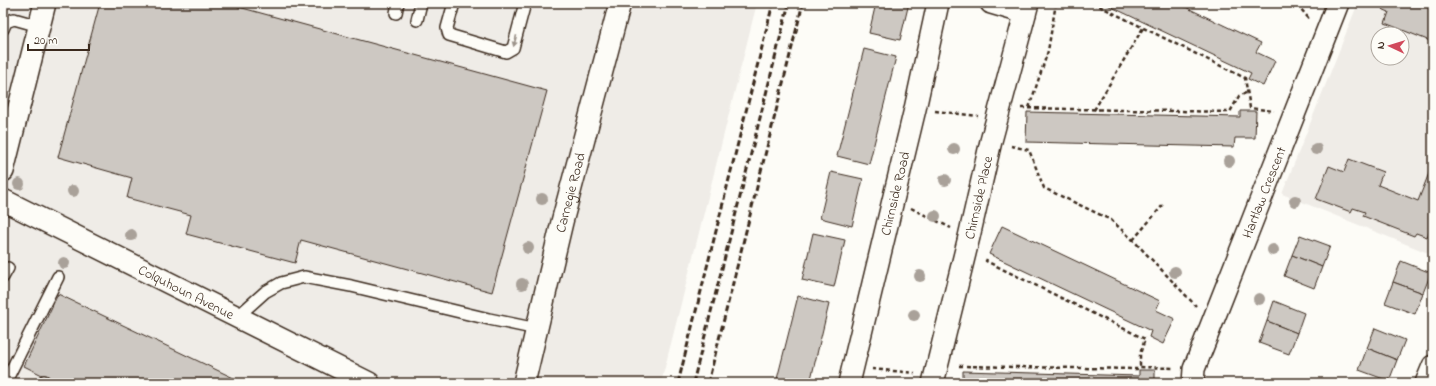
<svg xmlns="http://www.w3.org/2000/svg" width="1436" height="386" font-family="'Indie Flower',sans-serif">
<rect width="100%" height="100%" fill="#fdfcf7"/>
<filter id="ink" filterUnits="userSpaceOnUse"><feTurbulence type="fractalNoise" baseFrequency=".025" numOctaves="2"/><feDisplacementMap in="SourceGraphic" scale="8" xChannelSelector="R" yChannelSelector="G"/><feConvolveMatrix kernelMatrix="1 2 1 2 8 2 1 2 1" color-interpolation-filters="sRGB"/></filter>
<g filter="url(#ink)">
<g fill="#efece7" fill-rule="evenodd">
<polygon points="3,3 757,3 661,383 3,383"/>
<path d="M1358,3H1433V255L1282,194ZM1378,34H1402V58H1378Z"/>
</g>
<g fill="#cdc8c2" stroke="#3b2a1e">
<polygon points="100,3 224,3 547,91 492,292 301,240 295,263 186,234 191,215 127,198 132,178 58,157"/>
<polygon points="876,3 909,3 900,40 869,33"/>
<polygon points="1103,3 1177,3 1261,43 1256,52 1275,61 1263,86 1248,79 1251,73"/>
<polygon points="1384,3 1433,3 1433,34 1430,41 1385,23 1389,12 1382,9"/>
<polygon points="864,49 896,57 869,164 837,156"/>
<polygon points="1240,111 1256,111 1255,138 1235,138 1234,147 1026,142 1027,112 1240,117"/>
<polygon points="1349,159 1383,172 1378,185 1418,201 1433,163 1433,223 1427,237 1416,233 1414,236 1363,216 1365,212 1353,208 1351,212 1316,199 1329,166 1344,172"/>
<polygon points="831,172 863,179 852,226 820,218"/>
<polygon points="1002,226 1160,301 1156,310 1175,319 1163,344 1149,337 1151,331 989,254"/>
<polygon points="813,233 845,240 834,287 802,280"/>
<polygon points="1300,235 1330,246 1322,267 1292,255"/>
<polygon points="1292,255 1322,267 1314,288 1284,276"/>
<polygon points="1401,261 1431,273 1423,293 1393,282"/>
<polygon points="1393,282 1423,293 1415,314 1385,303"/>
<polygon points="58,294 244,383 58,383 24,366"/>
<polygon points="798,296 829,304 810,383 776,383"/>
<polygon points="1274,301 1304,313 1297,333 1267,321"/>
<polygon points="1267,321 1297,333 1289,354 1259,343"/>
<polygon points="1375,328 1405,340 1397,360 1367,348"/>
<polygon points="1367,348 1397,360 1389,381 1359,370"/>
<polygon points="1139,370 1155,370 1155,383 963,383 963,371 1139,376"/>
</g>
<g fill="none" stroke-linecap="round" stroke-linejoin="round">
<g stroke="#3b2a1e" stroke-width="14">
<g id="service">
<polyline points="454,3 447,28 449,35 506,52 513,48 525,3"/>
<polyline points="396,13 398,3"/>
<polyline points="417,20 421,3"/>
<polyline points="3,29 6,22 14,19 39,26"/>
<polyline points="3,277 8,268"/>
<polyline points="237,317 265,292 281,283 304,277 351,286 489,319 537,329"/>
<polyline points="5,383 58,277"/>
<polyline points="44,383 44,381"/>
</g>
</g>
<g stroke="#3b2a1e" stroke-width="24">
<g id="minor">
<polyline points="991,3 1025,13"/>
<polyline points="3,171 45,3"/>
<path id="s1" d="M3,200L369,383"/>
<path id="s2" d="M524,383L562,222L620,3"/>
<path id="s3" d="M849,383L915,109L938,3"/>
<path id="s4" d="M933,383L969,237L991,141L1028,3"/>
<path id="s5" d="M1193,383L1194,369L1338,3"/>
<polyline points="1426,383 1433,366"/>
</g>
</g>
<g stroke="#3b2a1e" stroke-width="2.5" stroke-dasharray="4 3" stroke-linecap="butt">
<polyline points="1093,3 1245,78 1250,108 1274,111"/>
<polyline points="1302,3 1301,9 1310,20"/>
<polyline points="1021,108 1230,112 1239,96 1248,92"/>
<polyline points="1029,108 1048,51 1056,3"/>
<polyline points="1094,110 1143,28"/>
<polyline points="935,111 978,116"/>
<polyline points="1011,146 1029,150 1044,188 1111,220 1133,240 1196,306"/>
<polyline points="911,208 951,228"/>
<polyline points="1133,240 1163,205"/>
<polyline points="987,259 986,261 1145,339 1140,354 1140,367"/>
<polyline points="959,366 1137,369 1140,367 1173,368"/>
<polyline points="872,369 915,373"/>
</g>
<use href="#service" stroke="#fdfcf7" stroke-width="11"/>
<use href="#minor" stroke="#fdfcf7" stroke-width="21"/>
<g stroke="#3b2a1e" stroke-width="3" stroke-dasharray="6 3" stroke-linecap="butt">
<polyline points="678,383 773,3"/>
<polyline points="693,383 789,3"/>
<polyline points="708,383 803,3"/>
</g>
</g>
<g fill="#a9a199">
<circle cx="954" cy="149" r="6"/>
<circle cx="1316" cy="149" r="6"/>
<circle cx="1229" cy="161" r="6"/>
<circle cx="945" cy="180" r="6"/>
<circle cx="19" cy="184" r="6"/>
<circle cx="73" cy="191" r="6"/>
<circle cx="542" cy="199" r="6"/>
<circle cx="1295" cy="201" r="6"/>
<circle cx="935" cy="216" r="6"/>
<circle cx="131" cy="235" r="6"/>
<circle cx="528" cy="248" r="6"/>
<circle cx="1273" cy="250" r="6"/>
<circle cx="64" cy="263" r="6"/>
<circle cx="1175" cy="272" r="6"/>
<circle cx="920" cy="276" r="6"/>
<circle cx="522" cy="284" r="6"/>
<circle cx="1259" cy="299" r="6"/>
<circle cx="914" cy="315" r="6"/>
</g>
<defs><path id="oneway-solid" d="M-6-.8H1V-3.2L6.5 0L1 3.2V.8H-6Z"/></defs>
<use fill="#9c938a" href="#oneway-solid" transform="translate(515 41) rotate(105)"/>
</g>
<g text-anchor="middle" stroke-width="3" stroke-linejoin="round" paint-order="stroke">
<g font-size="14" fill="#3b2a1e" stroke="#fdfcf7">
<text dy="5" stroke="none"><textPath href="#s2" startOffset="196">Carnegie Road</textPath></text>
<text dy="5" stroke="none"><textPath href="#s3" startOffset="195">Chirnside Road</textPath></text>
<text dy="5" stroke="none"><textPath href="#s5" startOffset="204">Hartlaw Crescent</textPath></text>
<text dy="5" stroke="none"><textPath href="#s4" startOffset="191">Chirnside Place</textPath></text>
<text dy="5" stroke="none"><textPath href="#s1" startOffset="205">Colquhoun Avenue</textPath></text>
</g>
</g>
<rect width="1436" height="386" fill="none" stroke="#fdfcf7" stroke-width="16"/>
<rect x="8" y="8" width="1420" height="370" fill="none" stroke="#3b2a1e" stroke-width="1.5" filter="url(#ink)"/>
<g transform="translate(1390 46) rotate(274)"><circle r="19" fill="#fdfcf7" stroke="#afa8a0"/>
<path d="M0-3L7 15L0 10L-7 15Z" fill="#d1495b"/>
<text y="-6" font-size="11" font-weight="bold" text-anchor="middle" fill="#3b2a1e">N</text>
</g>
<path d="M28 44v6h61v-6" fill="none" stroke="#3b2a1e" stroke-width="2"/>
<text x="34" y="44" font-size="12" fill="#3b2a1e" stroke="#fdfcf7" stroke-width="3" paint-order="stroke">20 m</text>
</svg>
